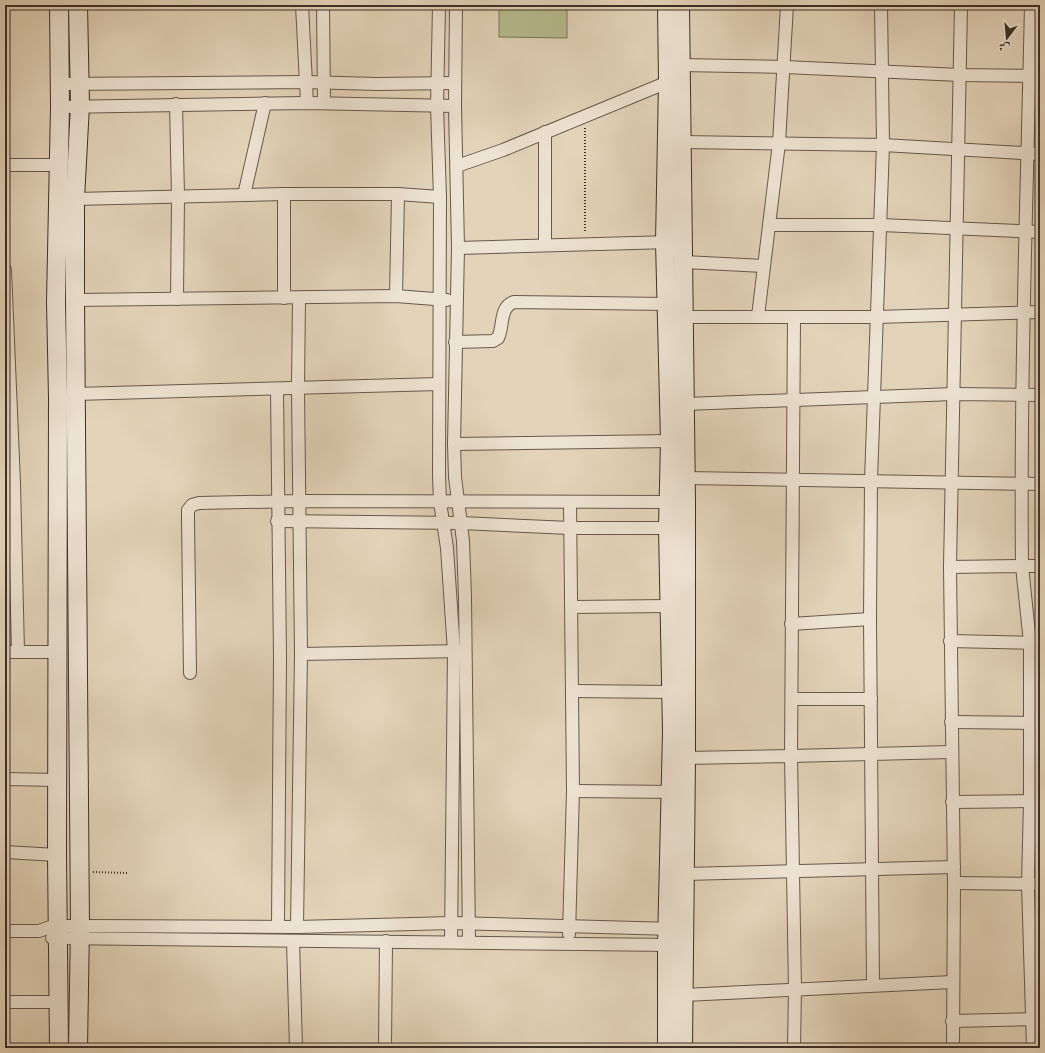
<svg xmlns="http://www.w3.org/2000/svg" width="1045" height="1053" font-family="'Gentium Book Plus',Amiri,serif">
<rect width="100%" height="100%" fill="#e3d4b9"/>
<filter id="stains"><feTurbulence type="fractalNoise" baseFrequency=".005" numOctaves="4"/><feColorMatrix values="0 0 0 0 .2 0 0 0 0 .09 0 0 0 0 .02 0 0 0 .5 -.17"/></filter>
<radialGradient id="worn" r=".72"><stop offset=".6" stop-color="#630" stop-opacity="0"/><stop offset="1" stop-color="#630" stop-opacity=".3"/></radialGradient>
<polygon fill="#b5bc8e" stroke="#7a765c" points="499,5 567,5 567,38 499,37"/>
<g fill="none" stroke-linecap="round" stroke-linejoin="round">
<g stroke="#67584e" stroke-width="14">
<g id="minor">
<polyline points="302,5 307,103"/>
<polyline points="323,5 324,103"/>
<polyline points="439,5 437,106 440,197 439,475 440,502 447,548 454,651 451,942"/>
<polyline points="456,5 455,106 458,248 454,444 455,477 463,541 465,597 469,942"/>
<path d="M1031,5C1027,192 1020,379 1022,566H1040"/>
<polyline points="680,65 785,67 960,75 1040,76"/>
<polyline points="60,84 305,82 377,84 455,83"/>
<polyline points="176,104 178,196 177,299"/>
<polyline points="60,107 307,103 455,106"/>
<polyline points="545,132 545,245"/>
<polyline points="682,142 883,145 1040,154"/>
<polyline points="5,165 58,165"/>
<polyline points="457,166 503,150 668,82"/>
<polyline points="284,194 284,298"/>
<polyline points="244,195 265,103"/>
<polyline points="75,199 284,194 398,194 440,197"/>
<polyline points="769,225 881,225 1040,232"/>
<polyline points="458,248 671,242"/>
<polyline points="684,262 764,266"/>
<polyline points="5,270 14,483 18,652"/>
<polyline points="396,296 398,194"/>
<polyline points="75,300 396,296 447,300"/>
<polyline points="758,316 779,143 787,5"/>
<polyline points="684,317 876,317 1040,312"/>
<polyline points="794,317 791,756 951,752"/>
<path d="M455,342L493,341L498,338C504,326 499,307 514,302L667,304"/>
<polyline points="277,389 280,657 278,926"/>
<polyline points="75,394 439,384"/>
<polyline points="685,404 954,394 1040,395"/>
<polyline points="454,444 670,441"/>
<polyline points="686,478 1040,484"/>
<polyline points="277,521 461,523 570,528 675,528"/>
<polyline points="950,567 1022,566 1030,643 1030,801 1028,884 1033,1048"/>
<polyline points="572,607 670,606"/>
<polyline points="791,624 870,619"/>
<polyline points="950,641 1040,643"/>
<polyline points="5,652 57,652"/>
<polyline points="301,654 462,651"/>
<polyline points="190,673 188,518 188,510 192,505 199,503 299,501 675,502"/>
<polyline points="572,691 671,692"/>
<polyline points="792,699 871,699"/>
<polyline points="951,722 1040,723"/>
<polyline points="686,758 791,756 795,989 794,1048"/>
<polyline points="5,779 57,780"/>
<polyline points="573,791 677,792"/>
<polyline points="952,802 1030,801"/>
<polyline points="5,852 57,855"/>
<polyline points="685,874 954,867"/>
<polyline points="954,883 1040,884"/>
<polyline points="297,927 301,654 298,388 299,298"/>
<polyline points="5,931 39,931 53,926 80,926 297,927 452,923 674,929"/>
<polyline points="569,934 573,791 570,502"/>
<polyline points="52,938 673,945"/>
<polyline points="293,941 296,1048"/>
<polyline points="873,985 870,619 871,480 883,145 881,5"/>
<polyline points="684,995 952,982"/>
<polyline points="5,1002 59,1002"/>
<polyline points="952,1021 1039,1019"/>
<polyline points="385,1048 386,941"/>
<polyline points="953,1048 954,883 950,567 961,5"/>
</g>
</g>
<g stroke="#3e2f2a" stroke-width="20">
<g id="secondary">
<polyline points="59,5 60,107 56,302 58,398 57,855 59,1048"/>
<polyline points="78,5 80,105 75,199 75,300 80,926 78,1048"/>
<polyline points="680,5 686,502 686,758 683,1048"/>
<polyline points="667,1048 667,945 672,732 668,528 670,441 665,242 668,82 667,5"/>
</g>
</g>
<g stroke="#3e2f2a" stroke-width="2" stroke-dasharray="1 2" stroke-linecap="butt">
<polyline points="585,128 585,233"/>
<polyline points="93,872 127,873"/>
</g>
<use href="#minor" stroke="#ede3d2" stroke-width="12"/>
<use href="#secondary" stroke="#ede3d2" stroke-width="18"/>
</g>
<rect width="1045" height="1053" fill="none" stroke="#e3d4b9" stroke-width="20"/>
<rect x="6" y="6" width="1033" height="1041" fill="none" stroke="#3e2f2a" stroke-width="2"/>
<rect x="10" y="10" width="1025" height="1033" fill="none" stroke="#3e2f2a"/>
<g transform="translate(1007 38) rotate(196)" stroke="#ede3d2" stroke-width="3" paint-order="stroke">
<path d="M0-3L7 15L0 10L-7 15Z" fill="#3e2f2a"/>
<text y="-6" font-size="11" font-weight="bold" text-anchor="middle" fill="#3e2f2a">ش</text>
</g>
<rect width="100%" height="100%" filter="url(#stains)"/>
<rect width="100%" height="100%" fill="url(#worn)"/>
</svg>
